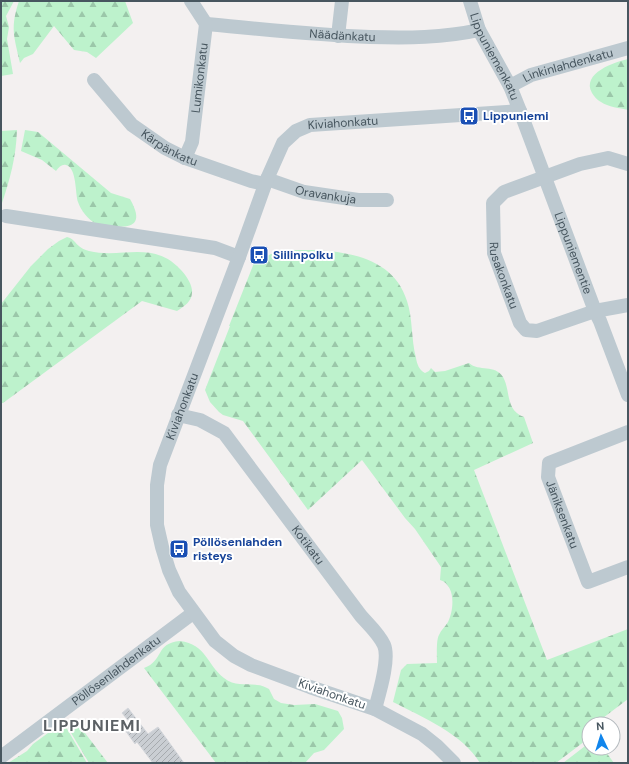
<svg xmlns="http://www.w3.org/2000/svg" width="629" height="764" font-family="'DM Sans',sans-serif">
<defs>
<pattern id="forest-firs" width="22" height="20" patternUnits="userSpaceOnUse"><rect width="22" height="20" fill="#bdf2cc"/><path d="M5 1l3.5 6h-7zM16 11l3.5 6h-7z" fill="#9bc7a9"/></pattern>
<pattern id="building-hatch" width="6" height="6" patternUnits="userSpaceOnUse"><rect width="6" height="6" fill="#caced3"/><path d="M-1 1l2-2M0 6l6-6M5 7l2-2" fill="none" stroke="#a6aaae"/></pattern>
</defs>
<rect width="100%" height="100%" fill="#f3f0f0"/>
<g fill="url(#forest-firs)">
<polygon points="1,1 14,1 6,16 9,27 7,39 13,74 1,76"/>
<path d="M19,1H125L133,23L96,58L87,52L74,50L54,26L33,54L24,58L20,63C14,36 10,28 19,1Z"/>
<path d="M628,59V110C620,108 608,107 601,102C597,100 594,96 592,93C581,73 615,62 628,59Z"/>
<path d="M17,130C16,158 10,179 1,206V131Z"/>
<path d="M25,130L38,132L111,193L130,199C150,234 118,227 96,224C88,219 81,211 78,202C75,193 77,168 66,165C62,164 59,167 56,171L42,160L21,151Z"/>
<path d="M67,237C76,239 76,248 89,251C121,259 153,240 180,269C185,274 191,282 192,290C193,301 185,306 177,311L142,301L3,403H1V304L31,266L48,249L59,241Z"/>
<path d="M296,250C337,249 393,254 407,301C413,319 411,339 416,358C417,364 419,370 425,373L429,371L431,368L435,372L445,371L469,363C479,372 495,364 503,377C511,391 505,410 524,417L533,443L474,470L547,660L628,629V699L595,724H589V738L556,763H480C463,734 422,717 393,702L401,670L407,664L437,663C437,657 436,640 439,635C441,630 445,627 448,622C454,610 456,585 440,580L441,567L415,529L405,518L362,460L308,510L243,421L223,415L219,412L210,402L205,390L230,326H229L254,263L271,254Z"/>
<path d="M180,641C206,644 207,665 224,678C235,687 245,683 257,685C261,685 265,687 269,689L274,699L281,703L294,705L315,704L338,711L342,718L344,729L324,750L314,753L305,763H216L144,668C164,661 155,643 180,641Z"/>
<polygon points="75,720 108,763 89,763 64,721"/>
<polygon points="63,722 87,763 8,763 27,751 33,744"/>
<polygon points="589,743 589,748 603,748 614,763 563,763"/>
</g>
<polygon fill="url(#building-hatch)" stroke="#d4d7dc" points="128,708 148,734 158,727 184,763 153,763 137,742 135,744 125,730 132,725 122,713"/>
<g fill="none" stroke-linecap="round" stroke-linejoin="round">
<g stroke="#bdc9d0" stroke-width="14">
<path id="s1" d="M470,1L479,30L510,86L520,111L595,311L600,321L628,395"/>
<path id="s2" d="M206,24C261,29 315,35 370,37C407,38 443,38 479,30"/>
<polyline points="338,36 342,1"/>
<path id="s3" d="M94,80L132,125L165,148L185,158L251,181L265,184"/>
<path id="s4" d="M510,86L531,75L628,48"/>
<path id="s5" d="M185,158L192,142L206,24L191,1"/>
<path id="s6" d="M628,164L608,158L580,164L504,192L493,203L494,253L520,323L526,330L537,331L595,311L628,305"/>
<path id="s7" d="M267,179L304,192L358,200H387"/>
<polyline points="6,216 215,248 239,257"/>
<path id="s8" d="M178,415L200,420L224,433L361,616C369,625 379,634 384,645C390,659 379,694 375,709"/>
<path id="s9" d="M628,432L549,463L548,477L588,582L628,567"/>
<path id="s10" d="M1,757L193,613"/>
<path id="s11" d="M454,763L437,746L422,734L375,709L310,687L251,665L234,656L215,641L179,592L169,570L162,547L157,525V485L160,465L239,257L267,179L283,143L296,131L310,125L520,111"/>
</g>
</g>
<defs>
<g id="bus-square" transform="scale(1)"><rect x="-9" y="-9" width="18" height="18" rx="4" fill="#1a4fb4" stroke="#fff"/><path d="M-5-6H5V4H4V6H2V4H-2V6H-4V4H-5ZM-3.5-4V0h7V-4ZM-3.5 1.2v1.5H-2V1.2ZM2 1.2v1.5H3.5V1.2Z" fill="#fff"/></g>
</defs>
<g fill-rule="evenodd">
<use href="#bus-square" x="469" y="116"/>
<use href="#bus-square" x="259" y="255"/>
<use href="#bus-square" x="179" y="549"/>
</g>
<g text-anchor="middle" stroke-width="4" stroke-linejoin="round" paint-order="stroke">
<g font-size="12" fill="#47565f" stroke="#fff">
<text dy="4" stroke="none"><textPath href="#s2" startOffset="137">Näädänkatu</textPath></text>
<text dy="4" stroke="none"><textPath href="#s1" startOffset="61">Lippuniemenkatu</textPath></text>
<text dy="4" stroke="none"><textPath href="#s4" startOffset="62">Linkinlahdenkatu</textPath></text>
<text dy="4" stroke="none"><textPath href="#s5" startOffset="82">Lumikonkatu</textPath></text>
<text dy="4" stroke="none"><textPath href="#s11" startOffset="874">Kiviahonkatu</textPath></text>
<text dy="4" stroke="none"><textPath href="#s3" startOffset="103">Kärpänkatu</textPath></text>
<text dy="4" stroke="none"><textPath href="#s7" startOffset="61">Oravankuja</textPath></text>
<text dy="4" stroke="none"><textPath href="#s1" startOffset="273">Lippuniementie</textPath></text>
<text dy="4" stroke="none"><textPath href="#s6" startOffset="220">Rusakonkatu</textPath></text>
<text dy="4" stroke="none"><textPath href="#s11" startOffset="526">Kiviahonkatu</textPath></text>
<text dy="4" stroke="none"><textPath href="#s9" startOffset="139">Jäniksenkatu</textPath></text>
<text dy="4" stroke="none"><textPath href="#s8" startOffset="190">Kotikatu</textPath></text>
<text dy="4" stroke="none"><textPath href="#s10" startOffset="144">Pöllösenlahdenkatu</textPath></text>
<text transform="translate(332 694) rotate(19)" y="4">Kiviahonkatu</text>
</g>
<g font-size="12" font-weight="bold" fill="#164399" stroke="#fff" text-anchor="start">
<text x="483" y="120">Lippuniemi</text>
<text x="273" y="259">Siilinpolku</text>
<text x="193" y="546">Pöllösenlahden<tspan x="193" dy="14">risteys</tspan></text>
</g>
<g font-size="16" font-weight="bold" letter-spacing="1" fill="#5c6165" stroke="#fff">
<text x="92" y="731">LIPPUNIEMI</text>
</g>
</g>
<rect width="629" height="764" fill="none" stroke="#47565f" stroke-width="4"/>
<g transform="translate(601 736) rotate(356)"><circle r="19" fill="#ffffff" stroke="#b5bbbf"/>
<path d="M0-3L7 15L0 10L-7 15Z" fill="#1085ec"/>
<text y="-6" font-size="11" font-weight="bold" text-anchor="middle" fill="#47565f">N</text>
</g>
</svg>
